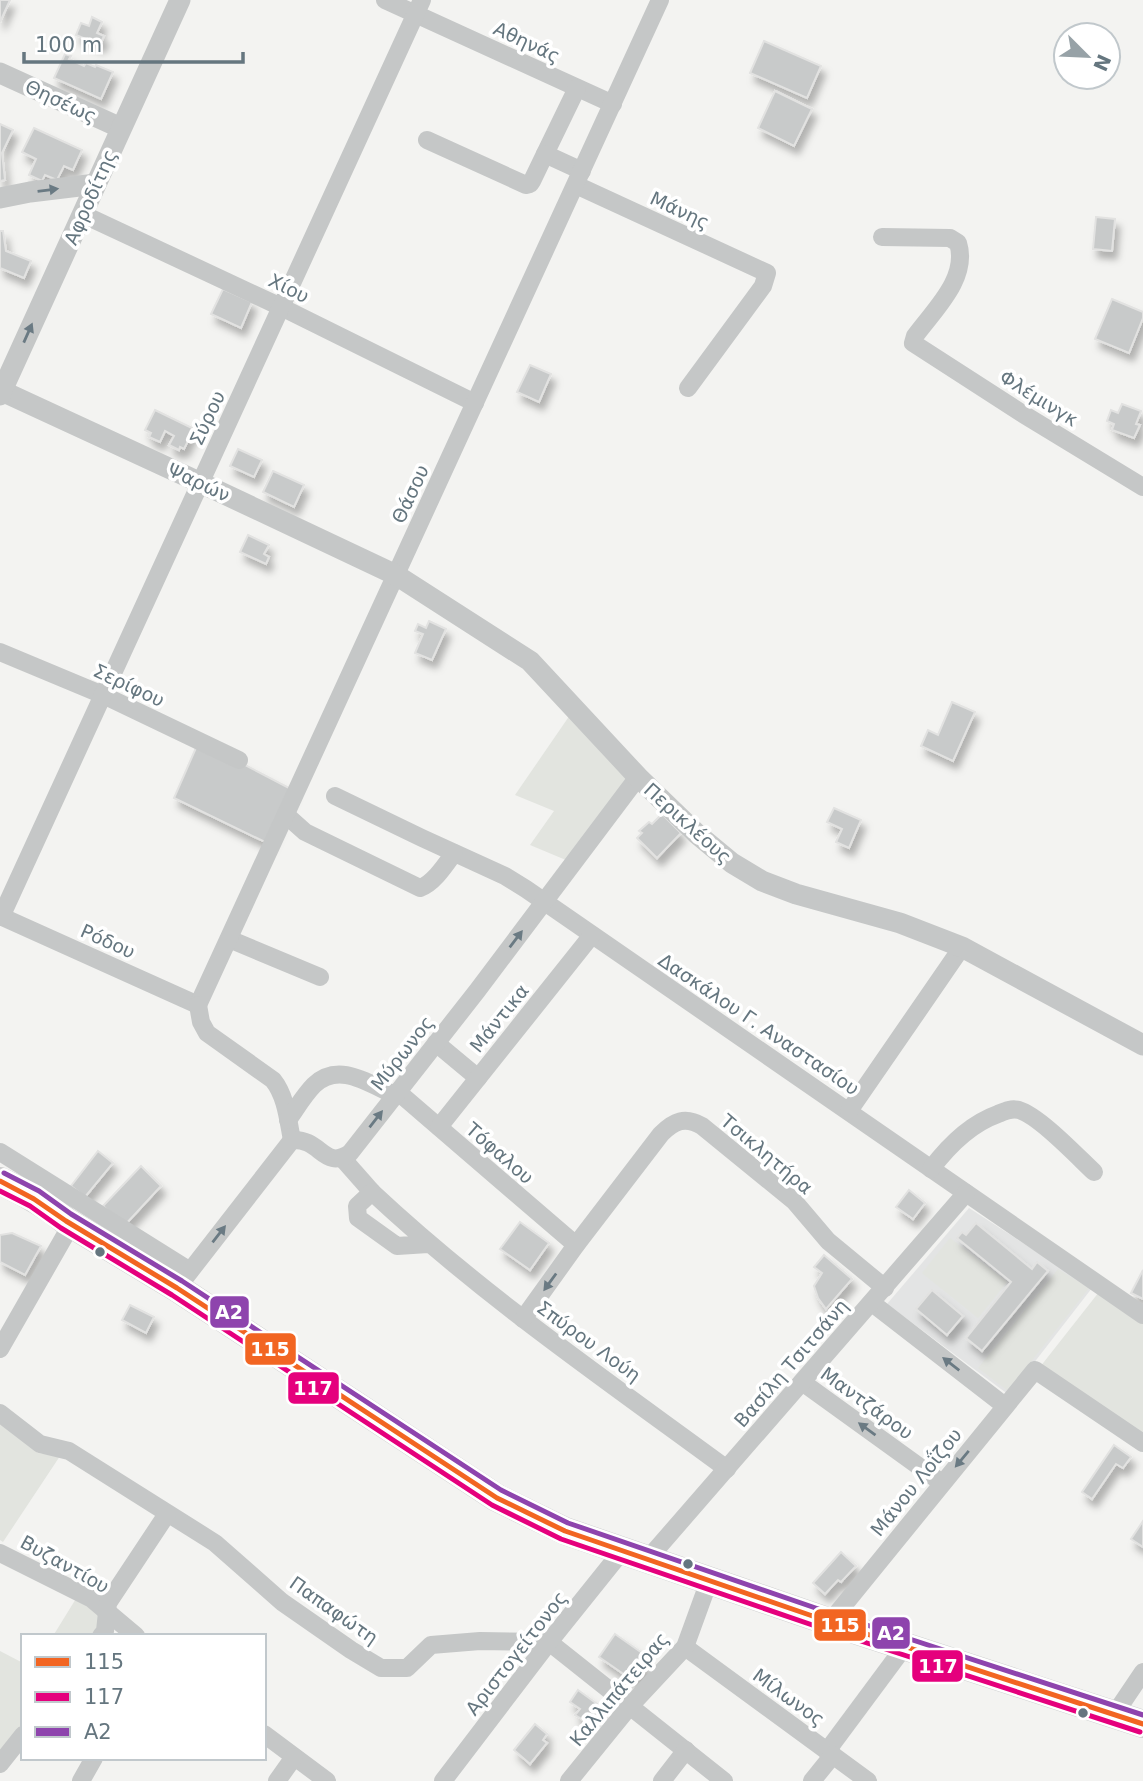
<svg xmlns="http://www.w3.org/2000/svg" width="1143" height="1781" font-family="'DejaVu Sans',sans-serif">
<defs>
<filter id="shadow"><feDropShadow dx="4.5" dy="8" stdDeviation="3.5" flood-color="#0004"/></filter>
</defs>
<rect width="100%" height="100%" fill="#f3f3f1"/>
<polygon fill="#e3e4e4" points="969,1208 1092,1288 1009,1395 887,1304"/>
<g fill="#e2e4df">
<polygon points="570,715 636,784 573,863 530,845 554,811 515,795"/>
<polygon points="950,1238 1007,1282 978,1318 922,1273"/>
<polygon points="1058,1269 1089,1288 1008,1391 978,1368"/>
<polygon points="1099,1292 1143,1323 1143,1435 1040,1367"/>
<polygon points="0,1422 38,1453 60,1456 3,1542 0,1540"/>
<polygon points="77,1597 100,1612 96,1636 53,1636"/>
<polygon points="0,1651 23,1663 23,1727 0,1755"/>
</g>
<g fill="#c8caca" stroke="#e2e2e1" stroke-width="2" filter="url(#shadow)">
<polygon points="0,0 10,0 0,22"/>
<polygon points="92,17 102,22 97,33 104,36 100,45 76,35 81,23 89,26"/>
<polygon points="764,41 821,66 807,98 750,73"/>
<polygon points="65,54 71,56 69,59 84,66 86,63 95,67 96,65 113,72 101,99 54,78"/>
<polygon points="775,91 812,109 794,146 758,128"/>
<polygon points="0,124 13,130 2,153 5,180 0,181"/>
<polygon points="34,128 82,150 73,170 64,166 57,180 45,175 42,181 29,175 36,159 22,152"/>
<polygon points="1096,217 1115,219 1112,251 1093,249"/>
<polygon points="0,231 3,231 6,251 31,261 24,278 0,268"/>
<polygon points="223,289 252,302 241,328 211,314"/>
<polygon points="1112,299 1143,312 1143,318 1129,353 1095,339"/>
<polygon points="530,365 551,374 539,402 517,392"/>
<polygon points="1122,404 1141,411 1136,424 1140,425 1134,438 1112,430 1114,424 1107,421 1111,410 1118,413"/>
<polygon points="155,410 194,429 184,449 180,447 179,450 169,445 174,436 165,431 160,442 149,437 151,433 145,430"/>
<polygon points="238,449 262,460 254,477 230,466"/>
<polygon points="273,471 304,485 294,507 263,492"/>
<polygon points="248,535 269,545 264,554 269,557 266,564 240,552"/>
<polygon points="429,621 446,629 432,660 415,653 423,634 415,631 418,624 426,628"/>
<polygon points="952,702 975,712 953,761 921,746 928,730 938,735"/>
<polygon points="199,741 291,789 267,843 174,798"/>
<polygon points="834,808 861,820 849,848 836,842 842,829 827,822"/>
<polygon points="662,814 681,833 657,858 637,838 642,833 639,831 649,822 652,824"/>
<polygon points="98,1151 113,1163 85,1197 71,1186"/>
<polygon points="141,1166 161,1186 124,1226 103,1206"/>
<polygon points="909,1190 925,1203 913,1219 896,1207"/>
<polygon points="520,1222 549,1243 530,1270 500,1249"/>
<polygon points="976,1223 1032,1269 1037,1262 1048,1271 982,1351 966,1338 1011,1282 957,1238 962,1232 966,1235"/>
<polygon points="12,1233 41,1246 25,1275 0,1262 0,1235"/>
<polygon points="824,1255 852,1279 826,1309 818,1298 814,1286 822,1273 814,1267"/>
<polygon points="1143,1270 1143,1299 1131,1293"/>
<polygon points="932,1290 963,1316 947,1335 916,1309"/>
<polygon points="130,1305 154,1317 146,1333 122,1320"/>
<polygon points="1114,1445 1131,1457 1123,1468 1116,1464 1092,1499 1082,1492"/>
<polygon points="1143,1521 1143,1547 1131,1539"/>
<polygon points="841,1552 856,1566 841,1582 838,1580 825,1594 813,1583"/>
<polygon points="615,1634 645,1655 641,1662 647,1666 635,1682 599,1657"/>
<polygon points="578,1690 600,1706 591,1719 588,1717 585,1721 575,1715 580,1709 570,1702"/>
<polygon points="535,1724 547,1734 543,1740 547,1743 530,1764 514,1750"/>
</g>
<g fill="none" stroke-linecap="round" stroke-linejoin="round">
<g stroke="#cecfcf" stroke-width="28">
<path id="secondary" d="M0,1181C24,1192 46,1204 66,1221L177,1288L497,1498L565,1531L830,1622L1143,1724"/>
</g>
<g stroke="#c5c7c7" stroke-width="18">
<polyline points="385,0 613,104"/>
<polyline points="577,88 545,154 582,171"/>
<polyline points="427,140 526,185 530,184 532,181 545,154"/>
<polyline points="576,185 767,273 763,286 688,388"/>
<polyline points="82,214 281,307 475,403"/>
<path d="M882,237L950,238L958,243C969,278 934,310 915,336L913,343L1023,414L1143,487"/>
<polyline points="0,652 103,695 239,760"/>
<polyline points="335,796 422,838 505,876 526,889 1143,1315"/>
<path d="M286,815L305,832L420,888C434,883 446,864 454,853"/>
<polyline points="0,916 198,1005"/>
<polyline points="1,917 422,0"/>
<polyline points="229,939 320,977"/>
<polyline points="198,1005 660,0"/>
<path d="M198,1005L201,1022L207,1033L273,1080C286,1096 288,1120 292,1140"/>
<polyline points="436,1043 478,1078"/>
<polyline points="398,1092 576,1245"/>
<polyline points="849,1111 962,947"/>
<path d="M288,1120C296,1109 304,1095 314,1085C339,1061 369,1084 395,1095"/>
<polyline points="439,1127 592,935"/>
<polyline points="0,1152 190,1271"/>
<polyline points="342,1158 372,1192"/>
<path d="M931,1169C949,1145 970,1124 998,1114C1005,1111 1011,1108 1019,1110C1039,1116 1077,1156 1094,1172"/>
<path d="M428,1244L397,1246L358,1218L357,1206L372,1192C482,1295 606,1380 727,1469"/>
<path d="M177,1288L292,1140C321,1138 324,1171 350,1153L477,991L638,777"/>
<polyline points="872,1303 1005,1406"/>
<path d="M523,1319L576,1245L661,1134C674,1121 685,1116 702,1126L794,1201L828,1241L885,1288"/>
<polyline points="0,1349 71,1225"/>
<polyline points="802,1382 942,1483"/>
<polyline points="0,1413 40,1444 69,1451 215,1543 282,1602 351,1650 381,1668 407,1668 431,1645 480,1641 549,1642 724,1781"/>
<polyline points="0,1553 92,1599 136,1636"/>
<polyline points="647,1560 966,1193"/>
<polyline points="830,1622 1035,1370 1143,1443"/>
<polyline points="101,1636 105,1631 108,1603 167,1514"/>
<polyline points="685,1647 868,1781"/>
<polyline points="1114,1715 1143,1672"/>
<polyline points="264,1734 327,1781"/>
<polyline points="827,1751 905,1646"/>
<polyline points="0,1764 23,1735"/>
<polyline points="81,1781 94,1758"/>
<polyline points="277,1781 294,1757"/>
<polyline points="443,1781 549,1642 622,1551"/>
<polyline points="569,1781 629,1707 685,1647 709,1581"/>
<polyline points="662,1781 686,1750"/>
<polyline points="812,1781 833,1755"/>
</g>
<g stroke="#c5c7c7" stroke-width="21">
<polyline points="0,73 121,128"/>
<polyline points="0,198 30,192 96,184"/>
<polyline points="2,391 201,483 396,575 530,661 638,777 697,834 732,863 762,881 796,894 900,923 962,947 1143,1045"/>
<polyline points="0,395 180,0"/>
</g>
<use href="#secondary" stroke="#dbdcdd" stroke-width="24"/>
<g stroke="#fff" stroke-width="10">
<polyline id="bus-1" points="0,1181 34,1199 66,1221 177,1288 497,1498 565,1531 830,1622 1143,1724"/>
</g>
<g stroke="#fff" stroke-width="10">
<polyline id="bus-2" points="0,1191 30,1206 61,1228 172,1295 492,1505 561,1539 827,1630 1140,1732"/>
</g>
<g stroke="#fff" stroke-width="10">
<polyline id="bus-3" points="4,1173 39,1191 71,1214 182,1281 501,1490 568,1523 833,1614 1143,1715"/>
</g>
<use href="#bus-1" stroke="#f26522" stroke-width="5"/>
<use href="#bus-2" stroke="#e5007d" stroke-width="5"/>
<use href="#bus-3" stroke="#8e44ad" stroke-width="5"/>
</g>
<defs><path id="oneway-solid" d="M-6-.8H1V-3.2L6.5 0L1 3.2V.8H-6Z" transform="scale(1.75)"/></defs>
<g fill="#6a7a83">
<use href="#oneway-solid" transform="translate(48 190) rotate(-7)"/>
<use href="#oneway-solid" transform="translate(28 333) rotate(-66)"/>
<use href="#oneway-solid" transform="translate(516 939) rotate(-53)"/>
<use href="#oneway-solid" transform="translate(376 1119) rotate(-52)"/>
<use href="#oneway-solid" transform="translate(219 1234) rotate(-52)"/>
<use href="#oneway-solid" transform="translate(550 1282) rotate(126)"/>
<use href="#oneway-solid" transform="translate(951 1364) rotate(-142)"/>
<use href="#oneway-solid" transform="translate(867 1429) rotate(-144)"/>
<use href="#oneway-solid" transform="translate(962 1459) rotate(130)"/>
</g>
<g fill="#65767f" stroke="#fff" stroke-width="2.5">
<circle cx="100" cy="1252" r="6"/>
<circle cx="688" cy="1564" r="6"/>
<circle cx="1083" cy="1713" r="6"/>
</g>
<g text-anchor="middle" stroke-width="7" stroke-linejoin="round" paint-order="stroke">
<g font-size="19" fill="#65767f" stroke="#fff">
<text transform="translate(527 42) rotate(25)" y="7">Αθηνάς</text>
<text transform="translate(61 101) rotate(25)" y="7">Θησέως</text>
<text transform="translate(90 197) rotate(-66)" y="7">Αφροδίτης</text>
<text transform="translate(680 210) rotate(25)" y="7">Μάνης</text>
<text transform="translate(289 288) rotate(26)" y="7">Χίου</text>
<text transform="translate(1039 398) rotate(32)" y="7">Φλέμινγκ</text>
<text transform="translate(207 418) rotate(-65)" y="7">Σύρου</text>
<text transform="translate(199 482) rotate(25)" y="7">Ψαρών</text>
<text transform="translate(410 494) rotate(-65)" y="7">Θάσου</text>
<text transform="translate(129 685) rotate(25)" y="7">Σερίφου</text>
<text transform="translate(688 823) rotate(42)" y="7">Περικλέους</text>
<text transform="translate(108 941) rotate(24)" y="7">Ρόδου</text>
<text transform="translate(499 1018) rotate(-51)" y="7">Μάντικα</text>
<text transform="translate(759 1024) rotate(34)" y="7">Δασκάλου Γ. Αναστασίου</text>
<text transform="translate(402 1053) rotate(-52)" y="7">Μύρωνος</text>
<text transform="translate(500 1153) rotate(41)" y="7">Τόφαλου</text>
<text transform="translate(767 1154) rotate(40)" y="7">Τσικλητήρα</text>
<text transform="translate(589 1341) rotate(36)" y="7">Σπύρου Λούη</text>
<text transform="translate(791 1363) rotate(-49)" y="7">Βασίλη Τσιτσάνη</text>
<text transform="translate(867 1403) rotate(36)" y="7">Μαντζάρου</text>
<text transform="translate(916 1482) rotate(-51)" y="7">Μάνου Λοΐζου</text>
<text transform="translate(65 1564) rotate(29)" y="7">Βυζαντίου</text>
<text transform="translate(334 1610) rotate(35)" y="7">Παπαφώτη</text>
<text transform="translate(516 1653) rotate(-52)" y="7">Αριστογείτονος</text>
<text transform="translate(619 1689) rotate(-50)" y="7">Καλλιπάτειρας</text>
<text transform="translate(789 1697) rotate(36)" y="7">Μίλωνος</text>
</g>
</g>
<g stroke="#fff" stroke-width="2.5">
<rect x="209" y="1295" width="41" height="34" rx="7" fill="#8e44ad"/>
<rect x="244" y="1332" width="53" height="34" rx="7" fill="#f26522"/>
<rect x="287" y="1371" width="53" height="34" rx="7" fill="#e5007d"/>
<rect x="813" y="1608" width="54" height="34" rx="7" fill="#f26522"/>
<rect x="871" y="1616" width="40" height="34" rx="7" fill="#8e44ad"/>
<rect x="911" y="1649" width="53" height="34" rx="7" fill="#e5007d"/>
</g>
<g font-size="19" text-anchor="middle" font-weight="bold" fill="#fff">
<text x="229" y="1319">Α2</text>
<text x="270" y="1356">115</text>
<text x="313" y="1395">117</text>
<text x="840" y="1632">115</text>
<text x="891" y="1640">Α2</text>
<text x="938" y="1673">117</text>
</g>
<rect x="21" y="1634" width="245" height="126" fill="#ffffff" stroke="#c1c8cc" stroke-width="2"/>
<rect x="35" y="1657" width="35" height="10" fill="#f26522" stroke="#c1c8cc" stroke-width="2"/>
<text x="84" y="1669" font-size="21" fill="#65767f">115</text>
<rect x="35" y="1692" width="35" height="10" fill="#e5007d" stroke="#c1c8cc" stroke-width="2"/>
<text x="84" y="1704" font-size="21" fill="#65767f">117</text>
<rect x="35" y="1727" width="35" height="10" fill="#8e44ad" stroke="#c1c8cc" stroke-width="2"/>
<text x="84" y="1739" font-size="21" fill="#65767f">Α2</text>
<g transform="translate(1087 56) rotate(114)"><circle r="33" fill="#ffffff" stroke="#c1c8cc" stroke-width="2"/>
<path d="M0-5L12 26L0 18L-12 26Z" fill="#97a2a7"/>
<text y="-10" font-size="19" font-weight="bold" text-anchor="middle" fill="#65767f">N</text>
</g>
<path d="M24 52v10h219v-10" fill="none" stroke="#65767f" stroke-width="3.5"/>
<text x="35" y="52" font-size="21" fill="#65767f" stroke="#ffffff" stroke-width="5" paint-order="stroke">100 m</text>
</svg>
